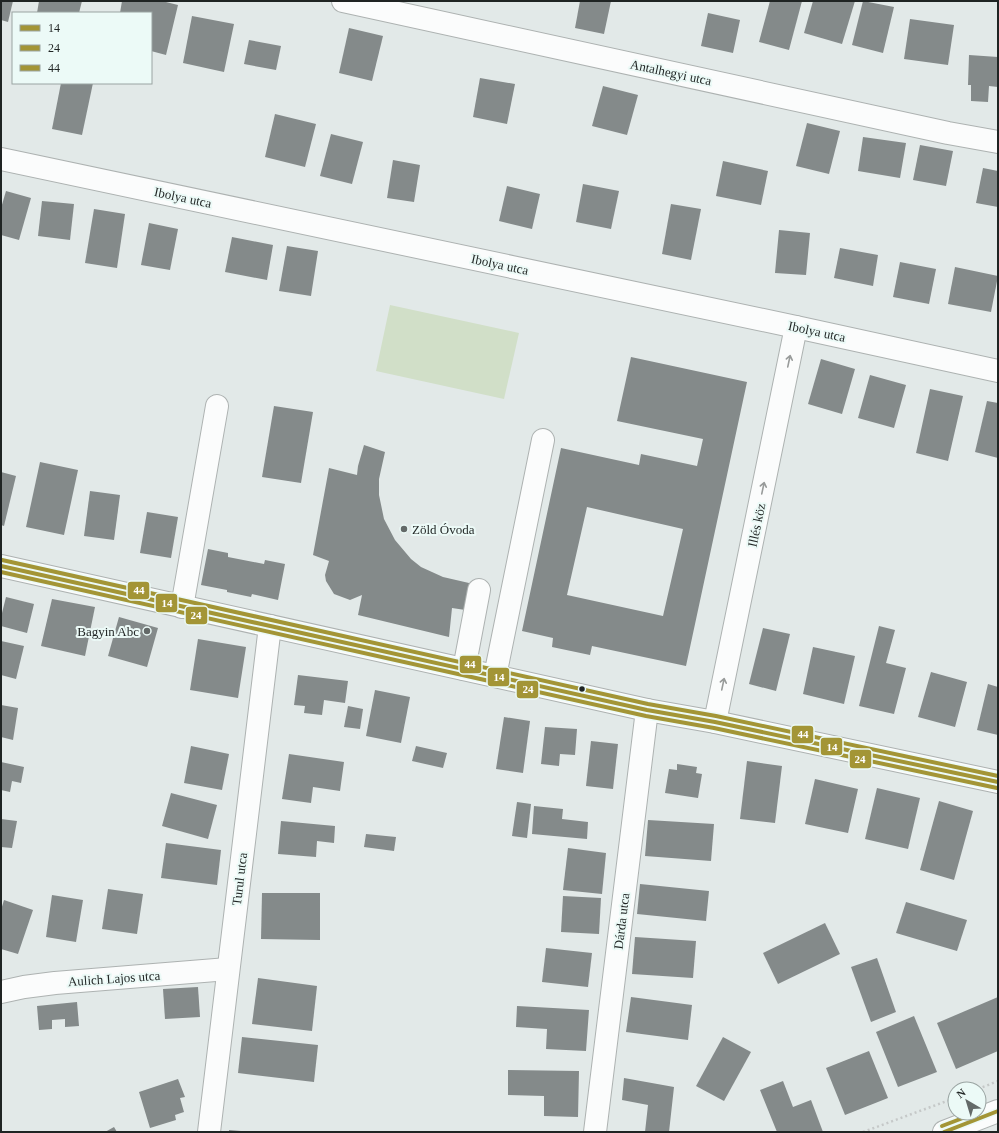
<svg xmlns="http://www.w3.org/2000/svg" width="999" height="1133" font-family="Georgia,serif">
<rect width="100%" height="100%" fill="#e2e9e8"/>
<polygon fill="#d1dfc8" points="390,305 519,333 504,399 376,371"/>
<g fill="#848a8a" fill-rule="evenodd">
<polygon points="1,1 13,1 8,22 1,20"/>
<polygon points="39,1 82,1 79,13 37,13"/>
<polygon points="122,1 162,1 178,5 166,55 151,51 151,13 120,13"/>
<polygon points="580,1 611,1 604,34 575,28"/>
<polygon points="770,1 802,1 789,50 759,42"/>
<polygon points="813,1 855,1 842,44 804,33"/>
<polygon points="863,1 894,7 883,53 852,45"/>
<polygon points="708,13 740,20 733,53 701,46"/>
<polygon points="192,16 234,24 224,72 183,63"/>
<polygon points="910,19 954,25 948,65 904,59"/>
<polygon points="349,28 383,36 372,81 339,73"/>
<polygon points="249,40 281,46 276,70 244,64"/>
<polygon points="969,55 998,57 998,87 989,86 988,102 971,101 971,85 968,85"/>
<polygon points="480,78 515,84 507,124 473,117"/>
<polygon points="61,83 93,83 82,135 52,129"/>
<polygon points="603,86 638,95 627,135 592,126"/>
<polygon points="275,114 316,124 305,167 265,157"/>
<polygon points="807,123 840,131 829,174 796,166"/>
<polygon points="331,134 363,142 352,184 320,176"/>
<polygon points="863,137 906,143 900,178 858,171"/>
<polygon points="920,145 953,151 946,186 913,180"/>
<polygon points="393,160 420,165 414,202 387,198"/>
<polygon points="723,161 768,171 761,205 716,196"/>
<polygon points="983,168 998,171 998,207 976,203"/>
<polygon points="583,184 619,191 611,229 576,222"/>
<polygon points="507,186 540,194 532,229 499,221"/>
<polygon points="6,191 31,198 19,240 1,235 1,208"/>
<polygon points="42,201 74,204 70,240 38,236"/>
<polygon points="671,204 701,209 691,260 662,254"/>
<polygon points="94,209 125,214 117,268 85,263"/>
<polygon points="149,223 178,229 170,270 141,265"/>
<polygon points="779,230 810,233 806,275 775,273"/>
<polygon points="232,237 273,245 267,280 225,272"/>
<polygon points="287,246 318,251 311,296 279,291"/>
<polygon points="840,248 878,255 873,286 834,278"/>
<polygon points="900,262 936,269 929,304 893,297"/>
<polygon points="955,267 998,276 991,312 948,304"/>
<path d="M631,357L747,382L686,666L592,646L590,655L552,647L553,638L522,631L561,448L639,465L641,454L697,466L703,439L617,421ZM587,507L683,529L663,616L567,595Z"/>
<polygon points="821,359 855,369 842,414 808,404"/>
<polygon points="870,375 906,385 894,428 858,418"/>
<polygon points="930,389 963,396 948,461 916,453"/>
<polygon points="987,401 998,403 998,458 975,452"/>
<polygon points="274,406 313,412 301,483 262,477"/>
<polygon points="364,445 385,452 379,479 379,495 384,519 395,540 411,559 421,567 443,577 469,583 472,611 452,608 449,637 358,615 362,595 350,600 334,594 326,581 325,575 329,561 313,555 329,468 357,475 358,466"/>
<polygon points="40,462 78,470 64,535 26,527"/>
<polygon points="1,472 16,476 4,526 1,525"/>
<polygon points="90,491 120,495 114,540 84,536"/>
<polygon points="147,512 178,517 171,558 140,553"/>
<polygon points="208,549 228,553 228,557 264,564 265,560 285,564 278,600 252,594 251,597 227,592 227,590 201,585"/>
<polygon points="6,597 34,604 27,633 1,626 1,617"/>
<polygon points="52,599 95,607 85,656 41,646"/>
<polygon points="119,617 158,628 147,667 108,656"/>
<polygon points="879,626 895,630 886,663 906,668 894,714 859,706"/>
<polygon points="763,628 790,634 776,691 749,684"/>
<polygon points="198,639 246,647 238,698 190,690"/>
<polygon points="1,641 24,646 16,679 1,675"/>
<polygon points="813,647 855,656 844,704 803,694"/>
<polygon points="931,672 967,682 955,727 918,717"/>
<polygon points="298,675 348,681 345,703 324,700 322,715 304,713 305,706 294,705"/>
<polygon points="988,684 998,687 998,735 977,730"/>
<polygon points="375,690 410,697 401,743 366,736"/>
<polygon points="1,705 18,708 13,740 1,737"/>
<polygon points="348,706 363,709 360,729 344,727"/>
<polygon points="504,717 530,721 523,773 496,769"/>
<polygon points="545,727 577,729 575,755 560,754 559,766 541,764"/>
<polygon points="591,741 618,744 613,789 586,786"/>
<polygon points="191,746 229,754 222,790 184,783"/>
<polygon points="416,746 447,753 443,768 412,761"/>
<polygon points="289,754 344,762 340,791 313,787 311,803 282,799"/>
<polygon points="747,761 782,766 775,823 740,819"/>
<polygon points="1,762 24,767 21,783 12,781 10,792 1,790"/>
<polygon points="677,764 697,767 696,773 702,774 698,798 665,793 669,769 677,770"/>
<polygon points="815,779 858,789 848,833 805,824"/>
<polygon points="877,788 920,798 908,849 865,839"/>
<polygon points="171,793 217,805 208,839 162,826"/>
<polygon points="939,801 973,811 954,880 920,870"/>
<polygon points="517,802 531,804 527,838 512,836"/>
<polygon points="534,806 563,809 562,819 588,822 587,839 532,834"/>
<polygon points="1,819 17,821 12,848 1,847"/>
<polygon points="648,820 714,824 711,861 645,856"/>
<polygon points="281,821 335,826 334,843 317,841 316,857 278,854"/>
<polygon points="366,834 396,837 394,851 364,847"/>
<polygon points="166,843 221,850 217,885 161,878"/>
<polygon points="568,848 606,853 602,894 563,890"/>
<polygon points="640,884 709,891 706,921 637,914"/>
<polygon points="108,889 143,894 137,934 102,929"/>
<polygon points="262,893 320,893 320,940 261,939"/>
<polygon points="52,895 83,900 76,942 46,937"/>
<polygon points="563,896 601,898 599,934 561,932"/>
<polygon points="4,900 33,910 18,954 1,949 1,910"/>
<polygon points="906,902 967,920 957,951 896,933"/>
<polygon points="825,923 840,954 778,984 763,953"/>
<polygon points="635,937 696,941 693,978 632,974"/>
<polygon points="546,948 592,953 588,987 542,982"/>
<polygon points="877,958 896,1012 871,1022 851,967"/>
<polygon points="258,978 317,986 312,1031 252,1024"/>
<polygon points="198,987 200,1017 165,1019 163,989"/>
<polygon points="631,997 692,1005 688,1040 626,1032"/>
<polygon points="998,997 998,1051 956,1069 937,1023"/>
<polygon points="77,1002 79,1026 65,1027 65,1019 52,1020 52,1029 39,1030 37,1006"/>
<polygon points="517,1006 589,1010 586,1051 546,1049 547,1029 516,1027"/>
<polygon points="914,1016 937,1072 898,1087 876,1032"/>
<polygon points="242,1037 318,1045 314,1082 238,1073"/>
<polygon points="723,1037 751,1052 724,1101 696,1086"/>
<polygon points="869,1051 888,1098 845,1115 826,1068"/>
<polygon points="508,1070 579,1071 578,1117 544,1116 544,1096 508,1095"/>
<polygon points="624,1078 674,1087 669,1132 645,1132 648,1105 622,1100"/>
<polygon points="178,1079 185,1097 180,1098 184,1112 175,1115 176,1120 150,1128 139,1092"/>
<polygon points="783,1081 793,1107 811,1100 823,1132 777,1132 760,1090"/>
<polygon points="114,1127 117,1132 105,1132"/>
<polygon points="229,1130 241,1131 241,1132 229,1132"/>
</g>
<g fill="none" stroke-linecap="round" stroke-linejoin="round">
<g stroke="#adb2b1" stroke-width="24">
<g id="minor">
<polyline points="343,1 948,133 998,142"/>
<polyline points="1,159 796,327 998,371"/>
<polyline points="1,566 647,710 715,722 998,782"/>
<polyline points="182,607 217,406"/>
<polyline points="464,669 479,590"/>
<polyline points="495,676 543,440"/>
<polyline points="715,722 796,327"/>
<polyline points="1,992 24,987 55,983 228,969"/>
<polyline points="209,1132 270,626"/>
<polyline points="595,1132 647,710"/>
</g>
</g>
<g stroke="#adb2b1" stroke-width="24">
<polyline id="major" points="944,1132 998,1111"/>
</g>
<g stroke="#c5c8c8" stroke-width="2.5" stroke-dasharray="2 3" stroke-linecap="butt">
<polyline points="978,1089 998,1081"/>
<polyline points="863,1132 955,1098"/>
</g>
<use href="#minor" stroke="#fbfcfc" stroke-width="22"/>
<use href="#major" stroke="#fbfcfc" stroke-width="22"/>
<g stroke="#ecfaf7" stroke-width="7">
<g id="bus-1">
<polyline points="1,566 647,710 715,722 998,782"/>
<polyline points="944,1132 998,1111"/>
</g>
</g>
<g stroke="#ecfaf7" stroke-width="7">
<polyline id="bus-2" points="1,572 646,716 714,728 997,788"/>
</g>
<g stroke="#ecfaf7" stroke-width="7">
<g id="bus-3">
<polyline points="2,560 648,704 716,716 998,776"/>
<polyline points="942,1126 976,1113"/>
</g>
</g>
<use href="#bus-1" stroke="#a39536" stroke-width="4"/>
<use href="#bus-2" stroke="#a39536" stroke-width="4"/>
<use href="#bus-3" stroke="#a39536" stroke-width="4"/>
</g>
<defs><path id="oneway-shaft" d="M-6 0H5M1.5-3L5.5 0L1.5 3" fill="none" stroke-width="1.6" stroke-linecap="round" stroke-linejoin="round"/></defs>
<g stroke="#989b9a">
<use href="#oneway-shaft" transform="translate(789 361) rotate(-78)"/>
<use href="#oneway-shaft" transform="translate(763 488) rotate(-78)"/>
<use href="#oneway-shaft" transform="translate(723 684) rotate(-78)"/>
</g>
<g fill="#636968" stroke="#ecfaf7" stroke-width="1.5">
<circle cx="404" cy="529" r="4"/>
<circle cx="147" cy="631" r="4"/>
</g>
<circle fill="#1f2423" stroke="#ecfaf7" stroke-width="1.5" cx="582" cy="689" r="3.5"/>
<g text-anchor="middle" stroke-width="4" stroke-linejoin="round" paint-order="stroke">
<g font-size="13" fill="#1f2423" stroke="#ecfaf7">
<text transform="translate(671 72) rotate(12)" y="5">Antalhegyi utca</text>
<text transform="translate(183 197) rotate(12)" y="5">Ibolya utca</text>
<text transform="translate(500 264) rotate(12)" y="5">Ibolya utca</text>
<text transform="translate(817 331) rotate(12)" y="5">Ibolya utca</text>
<text transform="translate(756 525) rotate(-78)" y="5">Illés köz</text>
<text transform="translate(239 879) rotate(-83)" y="5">Turul utca</text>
<text transform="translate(621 921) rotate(-83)" y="5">Dárda utca</text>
<text transform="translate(114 978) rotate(-4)" y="5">Aulich Lajos utca</text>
</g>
<g font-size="13" fill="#1f2423" stroke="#ecfaf7" text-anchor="start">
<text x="412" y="534">Zöld Óvoda</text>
<text x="139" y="636" text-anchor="end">Bagyin Abc</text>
</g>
</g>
<g stroke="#ecfaf7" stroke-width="1.5">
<rect x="127" y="581" width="23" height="19" rx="4" fill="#a39536"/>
<rect x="155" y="593" width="23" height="20" rx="4" fill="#a39536"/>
<rect x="185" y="606" width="23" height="19" rx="4" fill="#a39536"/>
<rect x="459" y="655" width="23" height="19" rx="4" fill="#a39536"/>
<rect x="487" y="667" width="23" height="20" rx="4" fill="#a39536"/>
<rect x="516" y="680" width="23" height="19" rx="4" fill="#a39536"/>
<rect x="791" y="725" width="23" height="19" rx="4" fill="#a39536"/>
<rect x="820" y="737" width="23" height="19" rx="4" fill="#a39536"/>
<rect x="849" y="749" width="23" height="20" rx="4" fill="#a39536"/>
</g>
<g font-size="11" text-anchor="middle" font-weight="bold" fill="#fff">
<text x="139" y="594">44</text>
<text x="167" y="607">14</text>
<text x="196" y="619">24</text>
<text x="470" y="668">44</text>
<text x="499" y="681">14</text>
<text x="528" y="693">24</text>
<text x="803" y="738">44</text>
<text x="832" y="751">14</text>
<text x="860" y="763">24</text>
</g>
<rect width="999" height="1133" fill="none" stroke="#1f2423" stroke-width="4"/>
<rect x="12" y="12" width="140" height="72" fill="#ecfaf7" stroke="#9aa4a2"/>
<rect x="20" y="25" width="20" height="6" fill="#a39536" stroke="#9aa4a2"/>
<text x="48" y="32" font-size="12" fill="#1f2423">14</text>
<rect x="20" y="45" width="20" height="6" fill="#a39536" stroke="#9aa4a2"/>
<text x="48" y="52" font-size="12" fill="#1f2423">24</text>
<rect x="20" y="65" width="20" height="6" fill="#a39536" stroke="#9aa4a2"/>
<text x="48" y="72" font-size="12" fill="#1f2423">44</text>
<g transform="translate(967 1101) rotate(322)"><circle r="19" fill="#ecfaf7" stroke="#9aa4a2"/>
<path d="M0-3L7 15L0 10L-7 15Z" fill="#636968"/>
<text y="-6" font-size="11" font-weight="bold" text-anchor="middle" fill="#1f2423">N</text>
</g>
</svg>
